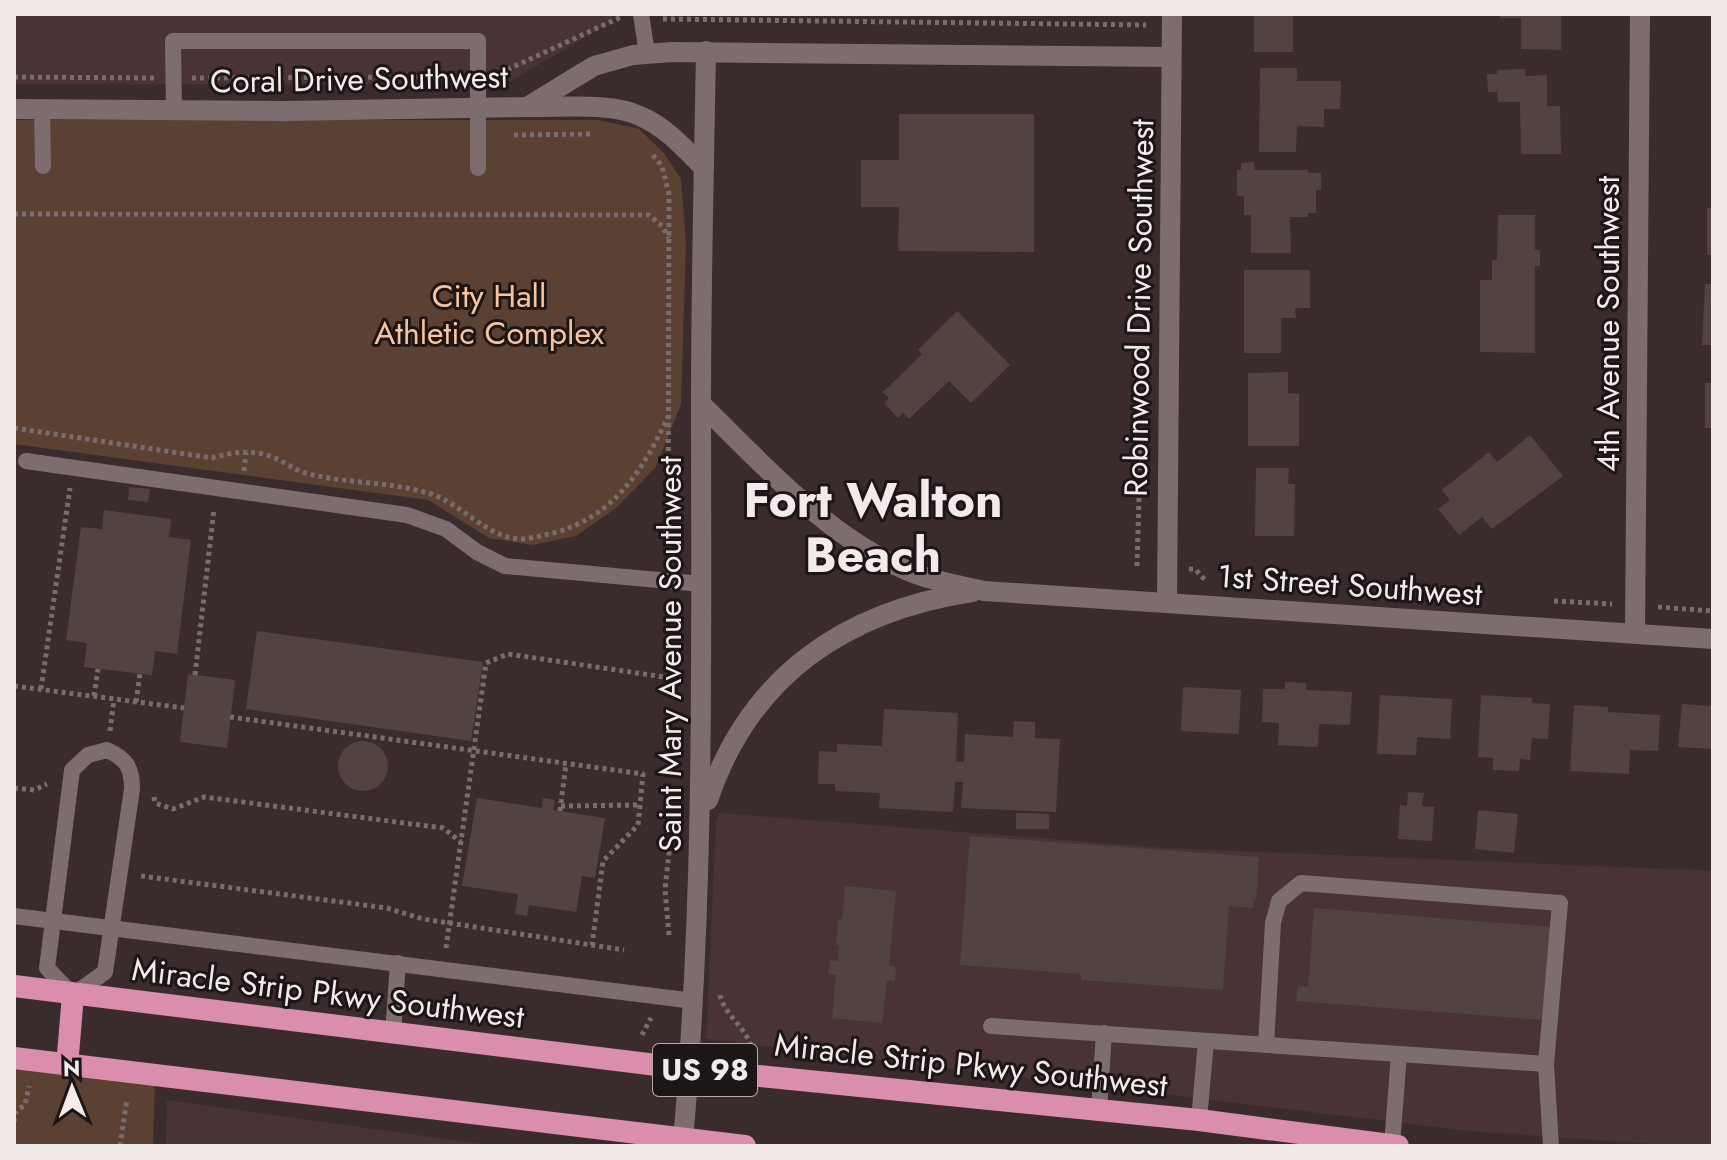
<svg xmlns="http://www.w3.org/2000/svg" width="1727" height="1160" font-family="Jost,sans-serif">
<rect width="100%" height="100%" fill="#3a2c2d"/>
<g fill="#493335">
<polygon points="14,14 612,14 611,22 504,85 14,84"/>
<polygon points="719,813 1166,848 1713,871 1713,1146 1679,1146 1469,1131 706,1039 716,823"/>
<polygon points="167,1100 495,1146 166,1146"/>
</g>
<g fill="#5a4132">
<polygon points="14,120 599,120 639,129 664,153 681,179 686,243 681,404 656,467 616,508 576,536 532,545 489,538 428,500 14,444"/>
<polygon points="14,1056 155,1076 153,1146 14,1146"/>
</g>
<g fill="#524340">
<rect x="1254" y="14" width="39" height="38"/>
<polygon points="1500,14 1561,14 1561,50 1521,49 1521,18 1500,18"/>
<polygon points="1260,68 1297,68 1297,81 1341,81 1340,109 1324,109 1324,127 1297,126 1296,152 1259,152"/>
<polygon points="1525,69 1526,76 1547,75 1547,106 1560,106 1561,154 1521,154 1520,102 1498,102 1497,92 1488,92 1487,74 1497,74 1497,70"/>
<polygon points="899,114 1034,114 1034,252 898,251 899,207 861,207 861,160 899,160"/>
<polygon points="1254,162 1255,170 1308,170 1308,173 1321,173 1321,190 1316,190 1316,213 1308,213 1308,217 1290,217 1291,253 1251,253 1251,215 1244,215 1244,196 1237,196 1237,170 1241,170 1241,163"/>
<rect x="1707" y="208" width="6" height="47"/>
<polygon points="1498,215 1535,215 1535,250 1540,250 1540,266 1535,266 1535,353 1480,352 1480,280 1492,280 1492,260 1497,260"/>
<polygon points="1244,270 1310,270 1310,308 1295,308 1296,318 1281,318 1281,353 1244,353"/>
<polygon points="1705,284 1713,284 1713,345 1702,345"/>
<polygon points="957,311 1010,365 971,403 949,381 909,419 903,413 898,418 884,403 889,398 883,392 922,354 918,350"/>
<polygon points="1288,372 1288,393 1299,394 1299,446 1248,446 1248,373"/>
<rect x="1705" y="383" width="8" height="45"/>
<polygon points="1530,435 1563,476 1492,529 1482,517 1459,535 1438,509 1450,500 1442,490 1489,452 1497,462"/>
<polygon points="1256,468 1289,468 1288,484 1295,484 1294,536 1255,536"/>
<polygon points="129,487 150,489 148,502 128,500"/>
<polygon points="104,510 171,519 169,537 191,540 177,654 155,651 152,675 84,667 87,643 66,640 81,527 102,529"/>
<polygon points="257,631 483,662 471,741 246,709"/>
<polygon points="188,674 235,680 227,748 180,742"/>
<polygon points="1285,682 1306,683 1306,690 1352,692 1350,725 1319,724 1318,747 1278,745 1279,723 1262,722 1263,689 1285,689"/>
<polygon points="1183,687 1241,690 1239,734 1181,731"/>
<polygon points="1380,695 1452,699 1450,739 1417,737 1416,755 1377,754"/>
<polygon points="1481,695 1532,698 1532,703 1550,704 1548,739 1532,738 1530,760 1520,759 1519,771 1493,770 1493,758 1478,757"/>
<polygon points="1682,704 1713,706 1713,749 1678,747"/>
<polygon points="1574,705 1608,707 1608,712 1660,715 1658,751 1630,750 1629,774 1570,771"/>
<polygon points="884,709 958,713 956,761 964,762 965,734 1013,737 1014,721 1035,722 1035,738 1060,739 1056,812 961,808 963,782 955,782 953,812 879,808 880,793 835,791 835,784 818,784 819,751 837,752 837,744 882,746"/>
<circle cx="363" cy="766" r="25"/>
<polygon points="1408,792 1424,793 1422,806 1434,807 1432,841 1398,839 1400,805 1407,806"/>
<polygon points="477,798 542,808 543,798 555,800 553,810 605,818 595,878 582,876 576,912 529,905 527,916 515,914 518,894 462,886"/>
<polygon points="1478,810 1518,814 1514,853 1475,849"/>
<polygon points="1016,813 1049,814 1049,829 1016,829"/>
<polygon points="970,836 1259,857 1256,900 1254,900 1253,908 1229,906 1223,990 1081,980 1081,974 960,965"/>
<polygon points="845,886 896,891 889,966 896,967 895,981 887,980 882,1023 832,1018 836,975 828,974 830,960 838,961 839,945 836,945 838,919 842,919"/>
<polygon points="1314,908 1551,927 1544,1020 1296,1001 1298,986 1308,987"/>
</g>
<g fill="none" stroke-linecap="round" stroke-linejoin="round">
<g stroke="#786c6d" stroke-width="5" stroke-dasharray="4 4" stroke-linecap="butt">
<polyline points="663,19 1146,25"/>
<polyline points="500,73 621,17"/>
<polyline points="14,77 154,78"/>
<polyline points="192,78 458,77"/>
<polyline points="514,135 592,134"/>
<polyline points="653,155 662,166 669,194 668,561"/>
<polyline points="14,214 649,215 662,226 669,238"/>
<path d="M14,428L212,458C232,452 252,449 272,457C283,461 293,469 305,473C346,484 390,481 431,494C459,503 483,532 511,538C525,541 539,536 553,533C614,517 643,470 668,417"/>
<polyline points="244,471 246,452"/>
<polyline points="1137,566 1141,427"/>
<polyline points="1189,569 1195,569 1206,581"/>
<polyline points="1554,601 1612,604"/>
<polyline points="668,603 672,686 675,696"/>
<polyline points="1658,607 1713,611"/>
<polyline points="195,675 214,509"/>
<polyline points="14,686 184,708"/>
<polyline points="41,689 70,488"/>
<polyline points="94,696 98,669"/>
<polyline points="136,702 140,674"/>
<polyline points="230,717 643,774 638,825 603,861 592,945"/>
<polyline points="110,731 114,699"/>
<polyline points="14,788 34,790 47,784"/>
<polyline points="154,797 155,803 173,809 204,797 443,828 461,842"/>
<polyline points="561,806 640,805"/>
<polyline points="560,811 566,764"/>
<polyline points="141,876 387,908 423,919 624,950"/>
<polyline points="669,935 665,889 672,826"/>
<polyline points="446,948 486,663 508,654 671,678"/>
<path d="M720,995C725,1016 746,1027 751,1047"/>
<polyline points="642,1035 651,1018"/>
<polyline points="14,1122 16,1111 25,1105 29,1086"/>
<polyline points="120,1146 127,1099"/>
</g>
<g stroke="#7d6d6e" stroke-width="16">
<polyline points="641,14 647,54"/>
<polyline points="42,109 43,166"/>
<polyline points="174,111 173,41 478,41 478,168"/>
<polyline points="26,461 407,515 446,529 477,552 505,566 702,584"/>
<path d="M107,750C127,759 132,768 132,789L105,972L73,995L47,968L72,770L88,755Z"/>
<polyline points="14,916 694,1001"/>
<polyline points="991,1026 1399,1054 1392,1145"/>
<polyline points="393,1033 398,963"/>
<polyline points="1266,1045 1273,923 1279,901 1301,883 1560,903 1546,1064 1551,1146"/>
<polyline points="1399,1054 1546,1064"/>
<polyline points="1099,1110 1104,1033"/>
<polyline points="1199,1120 1206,1041"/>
</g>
<g stroke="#7d6d6e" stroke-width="20">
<path d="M527,107C559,108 611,102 640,116C666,127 685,149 704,168"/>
<polyline points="14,109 284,111 527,107 594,66 633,55 672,52 1171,57"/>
<path d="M701,404C763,464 826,536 906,570C931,581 958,585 984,591L1713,639"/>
<polyline points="1167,602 1172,14"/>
<polyline points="1635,633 1640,14"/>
<path d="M708,800C750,675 846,611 972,592"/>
<path d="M683,1140C705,892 701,650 701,402C701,285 704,168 706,51"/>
</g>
<g stroke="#da8dad" stroke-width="22">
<polyline points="14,986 689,1069 1199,1120 1398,1146"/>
<polyline points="14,1058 745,1146"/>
<polyline points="67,1066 73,995"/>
</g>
</g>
<g text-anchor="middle" stroke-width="6" stroke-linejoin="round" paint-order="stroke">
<rect fill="#1c1616" stroke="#b2aaaa" stroke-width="2" x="653" y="1044" width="104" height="52" rx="6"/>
<g font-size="30" font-weight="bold" fill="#f3eaea">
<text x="705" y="1080">US 98</text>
</g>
<g font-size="32" fill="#f3eaea" stroke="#1c1616">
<text transform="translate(359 79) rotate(-1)" y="11">Coral Drive Southwest</text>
<text transform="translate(1139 308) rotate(-89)" y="11">Robinwood Drive Southwest</text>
<text transform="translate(1608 324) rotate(-90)" y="11">4th Avenue Southwest</text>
<text transform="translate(1350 585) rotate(4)" y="11">1st Street Southwest</text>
<text transform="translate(670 654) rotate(-90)" y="11">Saint Mary Avenue Southwest</text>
<text transform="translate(328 993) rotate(7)" y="11">Miracle Strip Pkwy Southwest</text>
<text transform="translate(971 1065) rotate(6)" y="11">Miracle Strip Pkwy Southwest</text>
</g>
<g font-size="32" fill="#fac3a0" stroke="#1c1616">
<text x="489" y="307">City Hall<tspan x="489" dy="37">Athletic Complex</tspan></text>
</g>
<g font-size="48" font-weight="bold" fill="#f3eaea" stroke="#1c1616">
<text x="873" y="517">Fort Walton<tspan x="873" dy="55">Beach</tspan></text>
</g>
</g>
<rect width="1727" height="1160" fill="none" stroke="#f3eaea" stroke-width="32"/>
<g transform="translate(72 1088) rotate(359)" stroke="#1c1616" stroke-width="6" paint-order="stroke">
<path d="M0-6L14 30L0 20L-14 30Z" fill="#f3eaea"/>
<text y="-12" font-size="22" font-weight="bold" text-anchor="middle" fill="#f3eaea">N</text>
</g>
</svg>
